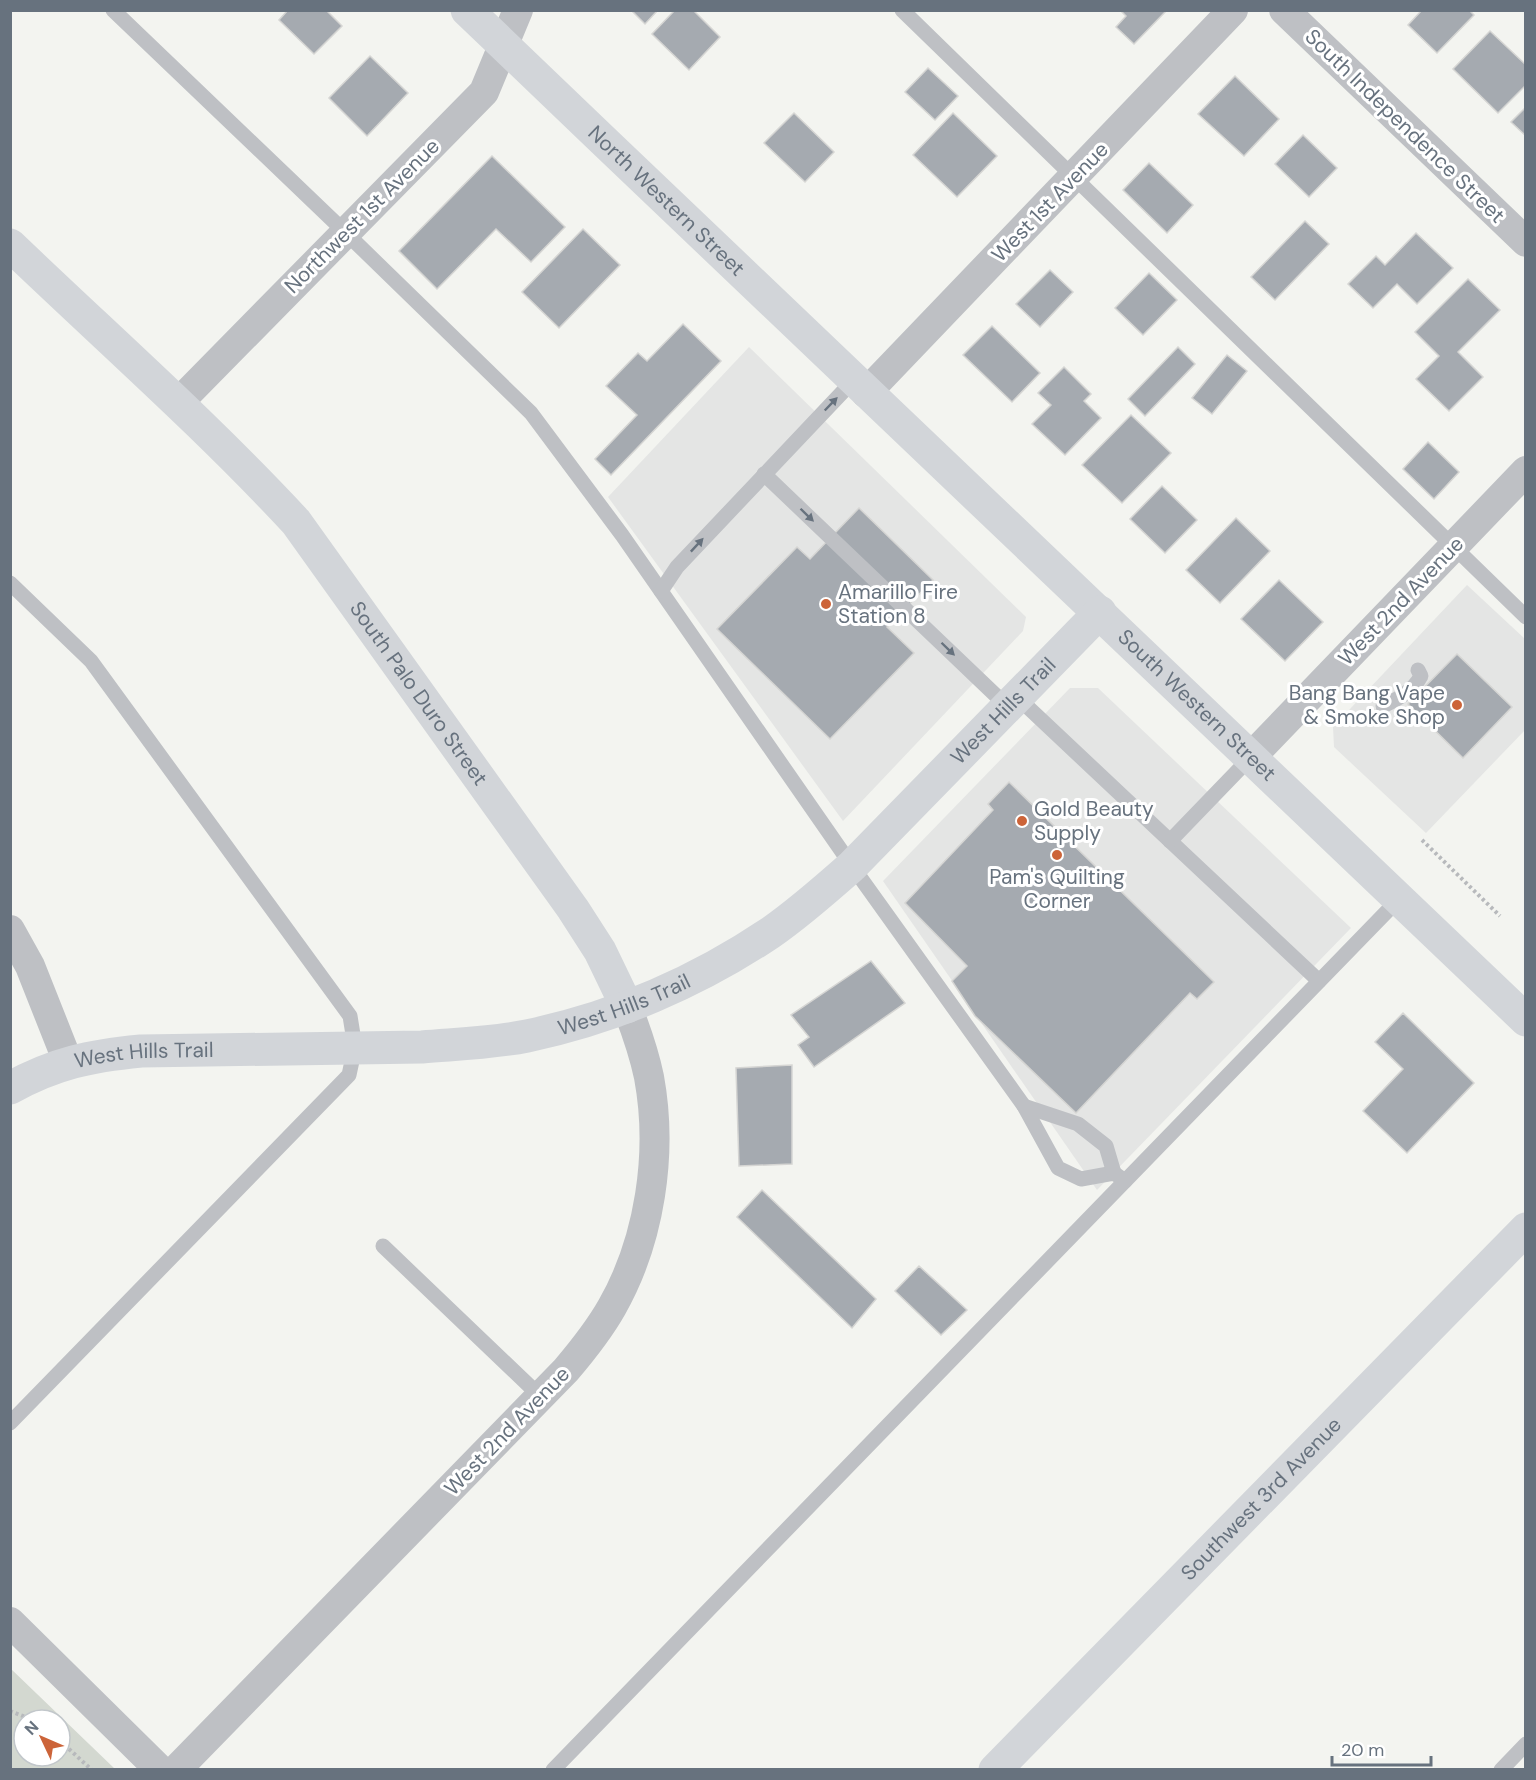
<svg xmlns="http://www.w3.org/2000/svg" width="1536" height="1780" font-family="'DM Sans',sans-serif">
<rect width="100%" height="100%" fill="#f3f4f0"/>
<g fill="#e4e5e4">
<polygon points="749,347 1026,617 1023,631 843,821 608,497"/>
<polygon points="1467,585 1525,639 1525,730 1426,833 1334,747 1333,727"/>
<polygon points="1070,688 1098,688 1351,928 1097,1190 883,881"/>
</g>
<path fill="#d3d8d0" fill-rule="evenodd" d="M10,1668L115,1769H11ZM24,1720H60V1756H24Z"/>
<g fill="#a5aab0" stroke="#d5d5d3" stroke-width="1.5">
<polygon points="288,10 326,10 342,26 314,54 279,20"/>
<polygon points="631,10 658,10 645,24"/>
<polygon points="675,10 693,10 720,37 689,70 652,34"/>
<polygon points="1120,10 1167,10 1134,44 1116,27 1126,16"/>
<polygon points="1422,10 1469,10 1474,15 1437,53 1408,25"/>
<polygon points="1490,31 1526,65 1526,85 1498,113 1453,69"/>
<polygon points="370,56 408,93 367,136 329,98"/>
<polygon points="928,68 958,96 935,120 905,92"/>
<polygon points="1235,76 1279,119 1244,156 1198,114"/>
<polygon points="1526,107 1526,136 1511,122"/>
<polygon points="794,113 834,152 805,182 764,143"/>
<polygon points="953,113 997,156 957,197 913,155"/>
<polygon points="1303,135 1337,168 1309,197 1275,164"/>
<polygon points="492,156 565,227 531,262 496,229 437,289 399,251"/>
<polygon points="1149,163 1193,205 1167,233 1123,190"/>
<polygon points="1305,221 1329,244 1275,300 1251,277"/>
<polygon points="583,229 620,265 559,328 522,292"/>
<polygon points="1416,233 1453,268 1417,304 1397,284 1373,308 1348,284 1376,256 1385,265"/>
<polygon points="1050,270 1073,292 1040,327 1016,304"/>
<polygon points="1149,273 1177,300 1143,335 1115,308"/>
<polygon points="1468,279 1500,310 1458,352 1483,377 1449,411 1416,379 1439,356 1415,332"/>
<polygon points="683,324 721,361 611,475 595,459 637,415 606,386 638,353 647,361"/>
<polygon points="992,326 1040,373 1012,402 963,355"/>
<polygon points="1178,347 1195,364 1145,416 1128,399"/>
<polygon points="1227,355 1247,371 1212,414 1192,398"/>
<polygon points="1064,367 1091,394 1084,401 1101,418 1065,455 1032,424 1051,405 1038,393"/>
<polygon points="1131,415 1171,453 1122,503 1082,465"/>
<polygon points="1428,442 1459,472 1434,499 1403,469"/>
<polygon points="1162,486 1197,520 1165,553 1130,519"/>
<polygon points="859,508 933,580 887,627 914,653 830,739 717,629 797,547 810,559"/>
<polygon points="1236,518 1270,551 1220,603 1186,570"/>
<polygon points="1279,580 1323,622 1285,661 1241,619"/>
<polygon points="1457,654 1512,707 1463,758 1408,704"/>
<polygon points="1009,782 1214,982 1197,999 1190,993 1076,1113 975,1016 952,981 967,966 905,903 993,810 988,804"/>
<polygon points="871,961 905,1003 814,1067 798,1045 809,1037 791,1015"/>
<polygon points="1403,1013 1474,1083 1407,1153 1363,1111 1403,1069 1375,1042"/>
<polygon points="792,1065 792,1164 739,1166 736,1068"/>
<polygon points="762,1190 876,1299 852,1328 737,1217"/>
<polygon points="919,1266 967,1310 941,1335 895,1291"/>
</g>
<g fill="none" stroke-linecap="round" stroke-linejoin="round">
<g stroke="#b7b9bc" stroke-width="4" stroke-dasharray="3 3" stroke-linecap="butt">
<polyline points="1422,840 1500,916"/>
<polyline points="10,1711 33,1720"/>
<polyline points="60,1741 92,1770"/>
</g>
<g stroke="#bec0c4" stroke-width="15">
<polyline points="113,10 346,233 531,413 622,535 852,866 1024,1106 1058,1168 1081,1179 1114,1173 1125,1181"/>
<polyline points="902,10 1526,617"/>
<polyline points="764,474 1008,707"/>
<polyline points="10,583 91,661 350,1016 355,1047 349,1075 10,1423"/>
<polyline points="661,591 677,567 853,381"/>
<polyline points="1017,697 1319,981"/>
<path d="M1383,706C1398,699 1413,691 1421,676L1418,670"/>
<polyline points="1170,841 1251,757"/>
<polyline points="1024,1106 1078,1124 1106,1146 1114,1173"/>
<polyline points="383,1246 541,1397"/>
<polyline points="553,1770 1399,899"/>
<polyline points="1501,1770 1526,1744"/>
</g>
<g stroke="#bec0c4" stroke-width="30">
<polyline points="1284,10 1526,242"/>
<polyline points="866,393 1233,10"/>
<polyline points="178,403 484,92 518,10"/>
<polyline points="1251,757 1526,471"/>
<polyline points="10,930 30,966 68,1062"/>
<polyline points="10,1622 160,1770"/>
<path d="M176,1770L566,1370C583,1350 599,1330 612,1307C650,1240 663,1153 649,1077C644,1053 636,1030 627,1007"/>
</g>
<g stroke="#d2d5d9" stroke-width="33">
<path id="s1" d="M467,10C819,348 1175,682 1526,1020"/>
<path id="s2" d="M10,245C106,337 206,425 296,522L573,909L600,951L627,1007"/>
<path id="s3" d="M10,1088C55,1063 90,1056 141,1051L422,1047C457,1044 493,1043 527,1036C613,1018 697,982 770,933C799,913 826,889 852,866L1100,612"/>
<path id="s4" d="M995,1770L1526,1229"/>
</g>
</g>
<defs><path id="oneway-solid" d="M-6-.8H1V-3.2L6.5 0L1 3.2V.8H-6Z" transform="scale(1.5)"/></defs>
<g fill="#67727e">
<use href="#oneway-solid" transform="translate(831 404) rotate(-46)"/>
<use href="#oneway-solid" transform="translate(807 515) rotate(44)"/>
<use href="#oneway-solid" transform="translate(697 545) rotate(-47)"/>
<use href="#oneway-solid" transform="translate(948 649) rotate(44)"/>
</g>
<g fill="#cc6439" stroke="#fff" stroke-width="2">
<circle cx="826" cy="604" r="6"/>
<circle cx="1457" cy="705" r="6"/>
<circle cx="1022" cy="821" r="6"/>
<circle cx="1057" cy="855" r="6"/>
</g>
<g text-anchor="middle" stroke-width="6" stroke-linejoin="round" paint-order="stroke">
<g font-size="21" fill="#67727e" stroke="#fff">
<text transform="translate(1405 126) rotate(44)" y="7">South Independence Street</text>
<text dy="7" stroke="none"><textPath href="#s1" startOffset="276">North Western Street</textPath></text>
<text transform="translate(1050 202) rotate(-46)" y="7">West 1st Avenue</text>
<text transform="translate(362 216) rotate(-45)" y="7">Northwest 1st Avenue</text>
<text transform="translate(1401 601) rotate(-46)" y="7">West 2nd Avenue</text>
<text dy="7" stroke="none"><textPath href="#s2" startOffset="609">South Palo Duro Street</textPath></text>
<text dy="7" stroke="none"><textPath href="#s1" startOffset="1008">South Western Street</textPath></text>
<text dy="7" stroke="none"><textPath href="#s3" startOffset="1112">West Hills Trail</textPath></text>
<text dy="7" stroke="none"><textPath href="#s3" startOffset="626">West Hills Trail</textPath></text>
<text dy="7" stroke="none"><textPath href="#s3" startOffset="140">West Hills Trail</textPath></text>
<text transform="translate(507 1431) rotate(-46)" y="7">West 2nd Avenue</text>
<text dy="7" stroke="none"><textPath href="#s4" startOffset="380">Southwest 3rd Avenue</textPath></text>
</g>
<g font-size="21" fill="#67727e" stroke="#fff" text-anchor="start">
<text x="838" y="599">Amarillo Fire<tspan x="838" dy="24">Station 8</tspan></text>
<text x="1445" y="700" text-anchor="end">Bang Bang Vape<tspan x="1445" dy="24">&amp; Smoke Shop</tspan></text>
<text x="1034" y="816">Gold Beauty<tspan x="1034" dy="24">Supply</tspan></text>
<text x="1057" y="884" text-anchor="middle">Pam's Quilting<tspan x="1057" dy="24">Corner</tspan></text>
</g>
</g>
<rect width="1536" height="1780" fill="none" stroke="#67727e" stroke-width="24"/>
<g transform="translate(42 1738) rotate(314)"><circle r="28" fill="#ffffff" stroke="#c2c7cb" stroke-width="1.5"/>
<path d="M0-4.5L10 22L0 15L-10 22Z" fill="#cc6439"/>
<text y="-9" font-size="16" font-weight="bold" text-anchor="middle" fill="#67727e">N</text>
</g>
<path d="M1332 1756v9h99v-9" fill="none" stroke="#67727e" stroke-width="3"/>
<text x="1341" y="1756" font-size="18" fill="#67727e" stroke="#ffffff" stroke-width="4.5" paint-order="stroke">20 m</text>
</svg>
